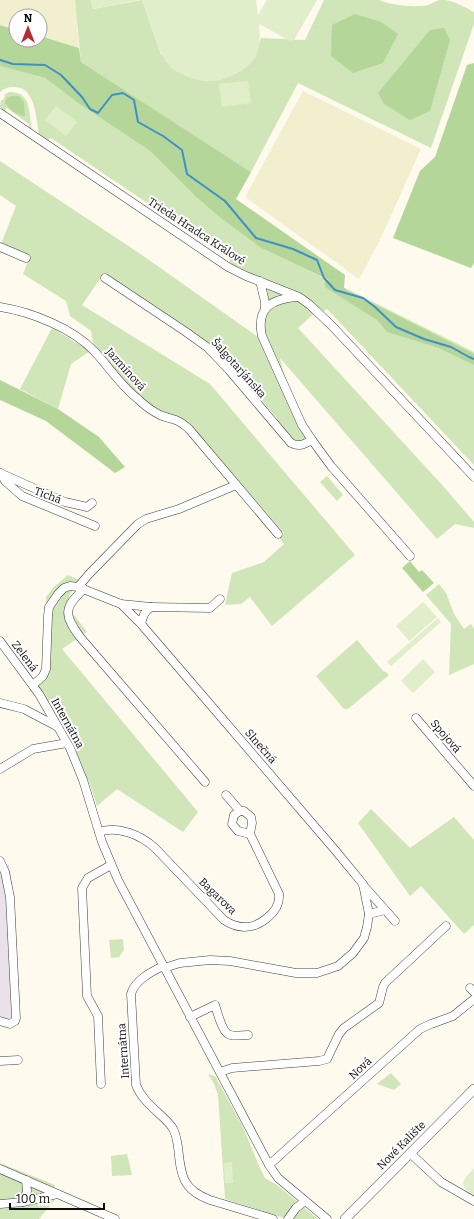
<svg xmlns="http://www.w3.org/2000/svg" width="474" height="1219" font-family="Bitter,serif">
<rect width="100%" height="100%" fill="#fefaed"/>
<polygon fill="#eae1eb" points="0,864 9,865 11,875 20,1008 19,1020 0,1024"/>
<g fill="#f2efce">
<polygon points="0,0 75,0 79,48 40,36 40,16 16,16 16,30 0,25"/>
<polygon points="303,91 421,149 380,240 359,279 245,197"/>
</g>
<g fill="#d0e6b8">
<path d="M75,0H91L93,9L142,0L161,55L255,58L261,38L305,40L324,0H379C389,5 417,8 428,5C436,2 434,0 445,0C455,1 466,8 474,12V24L431,148L298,83L251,172L81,62Z"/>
<path d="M0,66L45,78L78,103L150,151L195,196L218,216L261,248L345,288L474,352V465L327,309L323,312L320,308L298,328L444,487L474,522V528L455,524L437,539L280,358L286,382L311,434L300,442L293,440L277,422V418L232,367L231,368L205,341L194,333L104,273L82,305L210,384L355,555L272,626L250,597L241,604L225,605L232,573L264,562L284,544L280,538L284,533L190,425L159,411L138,395L93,343L91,331L70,316L66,301L23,274L30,256L1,244L16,206L0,195V161L142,255L258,337L257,321L262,307L263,279L230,263V259L51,138L47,141L39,135C36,120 36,86 14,87C8,87 5,88 0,92Z"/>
<path d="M9,92C32,91 29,114 32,131L27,128L30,125L7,108L4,111L0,107L1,100H3L5,96L4,95Z"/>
<polygon points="52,328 90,351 71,364 58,409 20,389"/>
<polygon points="327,476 343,495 337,501 320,482"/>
<polygon points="68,575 79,580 69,596 70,610 87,632 62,649 198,812 183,832 117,789 97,806 92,790 71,740 35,680 48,663 46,597 54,587"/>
<polygon points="439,584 446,593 454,614 464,629 471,624 474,629 474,664 449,675 451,624 426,595"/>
<polygon points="357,640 384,672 385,671 389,675 348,709 344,709 316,676"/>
<polygon points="371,809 410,848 454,817 474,840 474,925 464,934 421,886 410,896 358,823"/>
<polygon points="123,939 124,950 119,957 111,958 109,940"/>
<polygon points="391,1073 401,1084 394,1090 377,1084"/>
<polygon points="208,1074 215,1076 243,1127 259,1166 265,1178 277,1185 318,1219 287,1219 225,1199 218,1095 214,1084"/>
<polygon points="127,1154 132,1175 112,1176 111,1156"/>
<polygon points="0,1163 55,1185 54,1201 39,1219 0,1219"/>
</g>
<g fill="#b4d699">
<polygon points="355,14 381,22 398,34 383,63 353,73 331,56 332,25"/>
<polygon points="0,25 16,30 16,40 40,40 40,36 79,48 81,62 251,172 236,199 345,275 344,288 348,291 474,354 474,365 439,348 387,332 377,320 325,287 325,282 329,280 261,248 218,216 195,196 150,151 78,103 45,78 0,66"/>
<polygon points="444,28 450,40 430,111 410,120 384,104 378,93 430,30"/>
<polygon points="474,63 474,263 471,268 393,238 420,171 435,157 467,65"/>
<path d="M11,96H19L24,102L25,116C17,116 9,109 5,103L6,98Z"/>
<polygon points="0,380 58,409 99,437 125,467 115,473 46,421 0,400"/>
<polygon points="410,561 419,572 422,570 434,583 423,592 402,568"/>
</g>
<g fill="#e1eeca">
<polygon points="91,0 139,0 93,9"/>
<path d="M142,0H256L258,15L267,0H317L294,40L290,41L259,24C260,36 261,46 255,57C249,69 227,80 214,81C200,83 175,74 167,63C157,51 148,16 142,0Z"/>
<polygon points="248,81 251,103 222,107 219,84"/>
<polygon points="56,106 77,122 66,136 45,120"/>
<polygon points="423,602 437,617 409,641 396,626"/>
<polygon points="438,618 441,622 391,666 387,662"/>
<polygon points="423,659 435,672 413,693 401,681"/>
<polygon points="232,1162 233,1183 225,1183 224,1163"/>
<path d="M474,1168V1196C457,1185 463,1180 474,1168Z"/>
</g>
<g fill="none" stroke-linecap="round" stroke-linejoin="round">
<polyline stroke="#3f90c5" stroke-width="2" points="0,60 13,64 45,65 61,75 82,97 90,109 98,113 112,95 123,93 134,100 138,122 163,136 182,150 187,174 225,201 256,238 293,249 317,260 324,278 335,290 363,298 375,307 396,327 424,339 451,347 469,357 474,359"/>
<g stroke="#3f3f3f" stroke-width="9">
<g id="minor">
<polyline points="0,113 228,267 246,276 299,297 310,305 332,326 474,477"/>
<polyline points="0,247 26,258"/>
<path d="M105,278L186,332L207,347L229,370L291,443C299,447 303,445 312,440"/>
<polyline points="260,281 265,302 265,309"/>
<path d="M297,297C271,299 256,308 262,336L302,425L312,440L331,466L410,556"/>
<path d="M0,307C31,312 73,328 95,352C109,367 121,386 138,399C144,405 152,411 160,415C174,421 176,417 189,429L278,534"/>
<polyline points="0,473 65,502 87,507 92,503"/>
<polyline points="1,473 5,481 22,496 95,526"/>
<polyline points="78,587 90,573 138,524 146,519 179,509 236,485"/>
<path d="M84,589C63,608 64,615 80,637L205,782"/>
<polyline points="121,604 141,624 190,681 335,850 363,884 369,914 367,927 364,938 353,953 338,966 317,973 296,973 230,961 210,960 180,963 164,968"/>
<path d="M141,624C143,616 144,612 151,607L210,608L220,599"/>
<polyline points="0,641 39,694 70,748 83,780 102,842 118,880 269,1165 278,1178 327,1219"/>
<polyline points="33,685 43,676 46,669 48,616 49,607 58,594 64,588 70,586 78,587 121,604 151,607"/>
<polyline points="0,703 24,709 58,727"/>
<polyline points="416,718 474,786"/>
<polyline points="0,769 33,749 67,743"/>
<polyline points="240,811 234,815 232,824 238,831 250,834"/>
<path d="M99,832C117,825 141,835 155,848L224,920C239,930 254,929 267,918C276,911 280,904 279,894L250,834L252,823L251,817L244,811H240L226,795"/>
<polyline points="0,861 5,872 10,897 16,1018 15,1021 10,1024 0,1021"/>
<polyline points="363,885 395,921"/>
<polyline points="369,914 385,910"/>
<path d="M163,966C151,972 135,980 131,994L136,1085C143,1103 161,1113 172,1127C176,1133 177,1140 178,1147C181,1174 181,1189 210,1200L273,1219"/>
<polyline points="470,988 474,992"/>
<path d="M190,1017L215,1005C217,1011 222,1031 228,1034C233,1037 243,1035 248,1035"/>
<polyline points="0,1061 18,1060"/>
<polyline points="220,1072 232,1068 319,1061 327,1059 339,1034 344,1028 379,1003 383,987 385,983 446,926"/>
<polyline points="101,1084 98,1016 87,996 82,888 88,878 111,865"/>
<polyline points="410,1153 441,1182 474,1201"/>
<polyline points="269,1165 420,1029 431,1024 453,1016 474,999"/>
<polyline points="0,1169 115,1219"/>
<polyline points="23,1202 27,1191 26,1180"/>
<polyline points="0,1204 23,1202 57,1194"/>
<polyline points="288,1219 296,1208 305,1201"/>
</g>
</g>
<g stroke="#3f3f3f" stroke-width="10">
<polyline id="tertiary" points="345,1219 474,1089"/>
</g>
<use href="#minor" stroke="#fff" stroke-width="8"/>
<use href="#tertiary" stroke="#fff" stroke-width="9"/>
</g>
<g text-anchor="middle" stroke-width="4" stroke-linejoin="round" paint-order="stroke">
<g font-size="11" fill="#0c0c0c" stroke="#fff">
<text transform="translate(197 231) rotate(33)" y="4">Trieda Hradca Králové</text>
<text transform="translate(239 368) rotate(48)" y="4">Šalgotarjánska</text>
<text transform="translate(126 369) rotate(48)" y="4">Jazmínová</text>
<text transform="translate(48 495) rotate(21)" y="4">Tichá</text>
<text transform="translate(25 656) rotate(53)" y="4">Zelená</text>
<text transform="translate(68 723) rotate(61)" y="4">Internátna</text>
<text transform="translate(446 736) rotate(49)" y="4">Spojová</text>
<text transform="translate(261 746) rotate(49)" y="4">Slnečná</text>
<text transform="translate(218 896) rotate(44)" y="4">Bagarova</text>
<text transform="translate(123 1051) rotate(-94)" y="4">Internátna</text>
<text transform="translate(360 1068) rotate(-43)" y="4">Nová</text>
<text transform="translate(401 1145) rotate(-45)" y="4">Nové Kalište</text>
</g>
</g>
<g transform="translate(28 28)"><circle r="19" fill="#ffffff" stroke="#9e9e9e"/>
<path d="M0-3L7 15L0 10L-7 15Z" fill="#b42d33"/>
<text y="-6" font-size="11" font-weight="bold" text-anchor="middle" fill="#0c0c0c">N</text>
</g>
<path d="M10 1203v6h94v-6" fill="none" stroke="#0c0c0c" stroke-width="2"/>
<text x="16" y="1203" font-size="12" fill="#0c0c0c" stroke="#ffffff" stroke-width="3" paint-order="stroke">100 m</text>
</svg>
